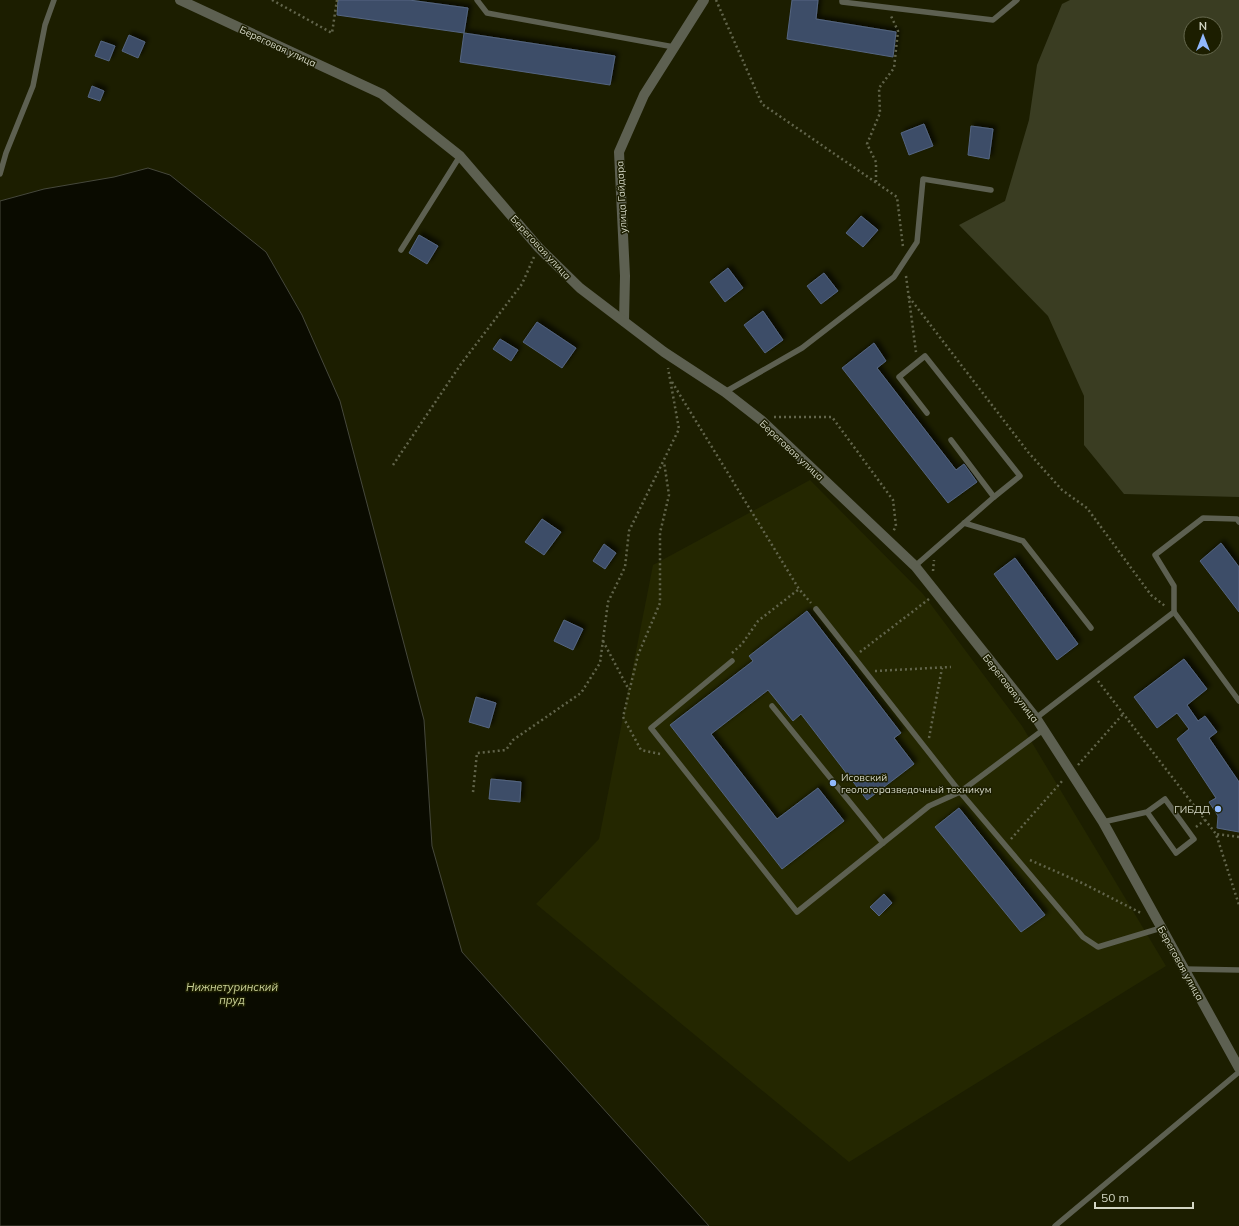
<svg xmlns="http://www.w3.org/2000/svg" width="1239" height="1226" font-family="Mulish,sans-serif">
<defs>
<filter id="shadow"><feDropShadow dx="3.5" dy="-3.5" stdDeviation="2" flood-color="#0009"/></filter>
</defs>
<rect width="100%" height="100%" fill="#1c1e00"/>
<polygon fill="#242700" points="810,480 923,594 1022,726 1166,966 849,1162 536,904 599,839 653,565"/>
<path fill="#3a3d22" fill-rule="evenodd" d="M1070,0H1239V497L1124,494L1084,445V396L1048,316L959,225L1005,201L1029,120L1037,65L1062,4ZM1191,24H1215V48H1191Z"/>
<polygon fill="#0a0b00" stroke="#46483b" points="148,168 170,175 266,252 302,315 340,401 424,720 432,846 462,952 709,1226 0,1226 0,201 44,189 114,177"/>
<g fill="#3d4d68" stroke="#546581" filter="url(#shadow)">
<polygon points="338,0 409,0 468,8 464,33 337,15"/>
<polygon points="792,0 818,0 816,19 896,32 893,57 787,39"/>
<polygon points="464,33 615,56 610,85 460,62"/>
<polygon points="129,35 145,42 138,58 122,51"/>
<polygon points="101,41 115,46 109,61 95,56"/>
<polygon points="92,86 104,91 100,101 88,97"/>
<polygon points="924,124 933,146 909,155 901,133"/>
<polygon points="971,126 993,129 989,159 968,155"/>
<polygon points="861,216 878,230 863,247 846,233"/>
<polygon points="419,235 438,246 427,264 409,253"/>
<polygon points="728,268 743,288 725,302 710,282"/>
<polygon points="824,273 838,291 821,304 807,286"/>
<polygon points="763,311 783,340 765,353 744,325"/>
<polygon points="537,322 576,348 562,368 523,342"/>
<polygon points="500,339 518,350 511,361 493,349"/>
<polygon points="874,343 886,361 877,368 956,470 964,464 977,482 948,503 842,368"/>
<polygon points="542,519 561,532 544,555 525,542"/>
<polygon points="1221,543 1239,567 1239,612 1200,561"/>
<polygon points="604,544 616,553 605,569 593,561"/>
<polygon points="1015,558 1078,644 1057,660 994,574"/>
<polygon points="807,611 901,733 894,738 914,764 867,800 801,714 793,721 768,690 711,734 777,819 818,788 844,821 782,869 670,725 753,661 749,656"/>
<polygon points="564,620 583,629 573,650 554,641"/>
<polygon points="1184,659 1207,689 1187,705 1198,721 1205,716 1217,732 1209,738 1239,782 1239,832 1217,828 1218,816 1209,802 1216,798 1177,739 1189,729 1177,713 1157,728 1134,697"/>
<polygon points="476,697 496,703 489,728 469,722"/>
<polygon points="491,779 521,782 520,802 489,799"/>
<polygon points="959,808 1045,915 1021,932 935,827"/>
<polygon points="884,894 892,903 879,916 870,907"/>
</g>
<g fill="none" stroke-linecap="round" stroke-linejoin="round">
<g stroke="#62654b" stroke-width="2.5" stroke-dasharray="2 3" stroke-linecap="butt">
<polyline points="272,0 332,33 337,0"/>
<polyline points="716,0 762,104 897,197 903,247"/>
<polyline points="876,182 876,162 867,144 880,113 879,88 894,68 898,31 891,16"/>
<polyline points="906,276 916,352"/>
<polyline points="909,297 1028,452 1062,490 1087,508 1151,595 1165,606"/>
<polyline points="672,382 799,589 811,603"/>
<polyline points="774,417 832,417 893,500 896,526 893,532"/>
<polyline points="393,465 461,364 522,284 534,257"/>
<polyline points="933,571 934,560"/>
<polyline points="603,641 629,690"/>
<polyline points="860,652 929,599"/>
<polyline points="732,653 742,644 758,621 799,589"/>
<polyline points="875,671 951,667"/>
<polyline points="1098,681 1216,834"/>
<polyline points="929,738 942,668"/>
<polyline points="660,754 641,750 623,717 638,655 660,603 660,533 669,495 664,462"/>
<polyline points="1078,765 1123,714"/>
<polyline points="473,792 477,753 506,750 513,740 581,693 600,663 608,602 625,567 629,531 679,429 668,368"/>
<polyline points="1196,827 1205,820"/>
<polyline points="1239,837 1216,834 1239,905"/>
<polyline points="1011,839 1063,780"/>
<polyline points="1030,860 1082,883 1141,913"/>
</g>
<g stroke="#5d6051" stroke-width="5.5">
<polyline points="477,0 487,13 674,47"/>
<polyline points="842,0 842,2 993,20 1017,0"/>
<polyline points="0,174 6,153 33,86 45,25 54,0"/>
<polyline points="401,250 460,156"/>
<polyline points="725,392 802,348 894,277 917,242 923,179 991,190"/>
<polyline points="927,413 899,377 925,356 1020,476 994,497"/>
<polyline points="964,523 1023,541 1091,628"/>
<polyline points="915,566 994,497 951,440"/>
<polyline points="816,609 960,792 1083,937 1098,947 1161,928"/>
<polyline points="1174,612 1239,701"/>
<polyline points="732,661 651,728 797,912 929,806 960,792 1043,730"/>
<polyline points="772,706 883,843"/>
<polyline points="1036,718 1174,612 1174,586 1155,555 1203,518 1237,519 1239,522"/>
<polyline points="1103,822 1147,812 1165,799 1194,839 1176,853 1147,812"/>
<polyline points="1184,969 1239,970"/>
<polyline points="1055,1226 1239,1072"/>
</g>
<polyline stroke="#5d6051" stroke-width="10" points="624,321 625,276 619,152 644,95 704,0"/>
<polyline stroke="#5d6051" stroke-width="10" points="180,0 382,94 460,156 539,248 580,288 664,352 725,392 761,420 915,566 1036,718 1103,822 1239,1068"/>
</g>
<g fill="#90b8fd" stroke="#1c1e00" stroke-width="1.5">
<circle cx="833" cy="783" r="4"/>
<circle cx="1218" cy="809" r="4"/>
</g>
<g text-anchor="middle" stroke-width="3" stroke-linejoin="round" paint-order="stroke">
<g font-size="10" fill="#d3d6c4" stroke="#1c1e00">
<text transform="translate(278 46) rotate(25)" y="4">Береговая улица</text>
<text transform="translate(621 197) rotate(-93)" y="4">улица Гайдара</text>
<text transform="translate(541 247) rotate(47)" y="4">Береговая улица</text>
<text transform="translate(792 450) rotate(43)" y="4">Береговая улица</text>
<text transform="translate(1011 688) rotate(52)" y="4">Береговая улица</text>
<text transform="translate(1181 963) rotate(61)" y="4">Береговая улица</text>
</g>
<g font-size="10" fill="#d3d6c4" stroke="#1c1e00" text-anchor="start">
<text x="841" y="781">Исовский<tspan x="841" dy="12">геологоразведочный техникум</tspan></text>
<text x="1210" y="813" text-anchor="end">ГИБДД</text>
</g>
<g font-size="11" font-style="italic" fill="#cad197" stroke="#1c1e00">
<text x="232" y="991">Нижнетуринский<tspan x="232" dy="13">пруд</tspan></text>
</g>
</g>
<g transform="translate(1203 36)"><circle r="19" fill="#1c1e00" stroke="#65684e"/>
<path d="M0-3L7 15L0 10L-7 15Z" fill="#90b8fd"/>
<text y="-6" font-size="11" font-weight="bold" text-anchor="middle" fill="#d3d6c4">N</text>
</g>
<path d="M1095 1202v6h98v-6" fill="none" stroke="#d3d6c4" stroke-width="2"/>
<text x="1101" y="1202" font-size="12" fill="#d3d6c4" stroke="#1c1e00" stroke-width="3" paint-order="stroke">50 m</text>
</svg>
